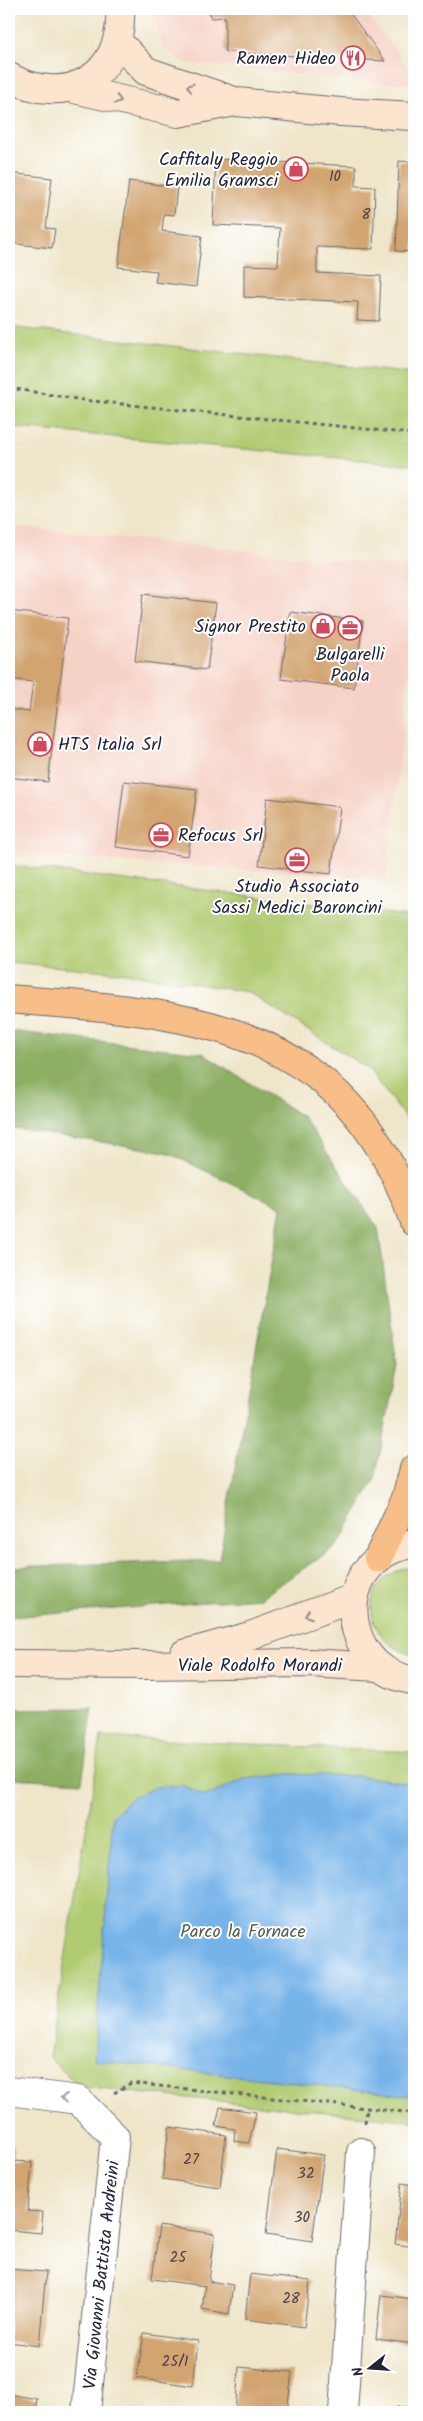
<svg xmlns="http://www.w3.org/2000/svg" width="423" height="2421" font-family="Kalam,sans-serif">
<rect width="100%" height="100%" fill="#fff"/>
<filter id="ink" filterUnits="userSpaceOnUse"><feTurbulence type="fractalNoise" baseFrequency=".02" numOctaves="2"/><feDisplacementMap in="SourceGraphic" scale="10" xChannelSelector="R" yChannelSelector="G"/><feConvolveMatrix kernelMatrix="1 2 1 2 8 2 1 2 1" color-interpolation-filters="sRGB"/></filter>
<filter id="wash" filterUnits="userSpaceOnUse"><feTurbulence type="fractalNoise" baseFrequency=".0096" numOctaves="4" result="noise"/><feDisplacementMap in="SourceGraphic" scale="20" xChannelSelector="R" yChannelSelector="G"/><feGaussianBlur stdDeviation="1.12" result="paint"/><feColorMatrix in="noise" values="0 0 0 0 0 0 0 0 0 0 0 0 0 0 0 0 0 1.4 0 .05"/><feComposite in="paint" operator="in"/></filter>
<g filter="url(#wash)">
<rect width="100%" height="100%" fill="#efe6c9"/>
<g fill="#f6d1c5">
<polygon points="153,9 363,9 414,75 414,85 187,63 163,48"/>
<polygon points="9,526 414,568 414,627 387,879 9,854"/>
</g>
<g fill="#b1cb71" stroke="#6a7656">
<polygon points="9,327 414,374 414,465 9,427"/>
<polygon points="9,865 414,917 414,1129 368,1069 248,992 127,973 9,962"/>
<path d="M414,1567V1655C358,1642 357,1572 414,1567Z"/>
<polygon points="101,1737 414,1752 414,2121 80,2087 49,2058"/>
</g>
<g fill="#8caf63" stroke="#57684f">
<polygon points="9,1031 202,1053 303,1117 378,1228 397,1366 375,1479 338,1545 260,1598 9,1617 9,1567 219,1560 281,1207 166,1152 9,1128"/>
<polygon points="93,1708 82,1782 9,1778 9,1709"/>
</g>
<polygon fill="#76b3e9" stroke="#4c6a92" points="289,1774 359,1776 414,1784 414,2096 94,2060 113,1816 132,1797 156,1787 182,1785 205,1797 244,1779"/>
<g id="blocks">
<g fill="#d2a46f">
<polygon points="213,9 347,9 385,61 225,52 225,17 212,18 209,12"/>
<polygon points="216,159 356,166 356,186 375,187 373,249 317,247 317,273 381,276 379,321 357,320 358,302 244,297 244,265 278,266 280,228 213,225"/>
<polygon points="399,161 414,162 414,252 396,251"/>
<polygon points="9,173 52,178 46,228 55,229 52,248 9,243"/>
<polygon points="129,181 177,187 174,215 164,214 162,231 202,236 196,287 155,282 157,271 118,267"/>
<polygon points="143,594 216,603 207,670 135,661"/>
<polygon points="9,611 68,618 48,782 9,777 9,709 29,712 33,682 9,679"/>
<polygon points="290,612 363,621 354,688 281,679"/>
<polygon points="124,781 197,789 188,856 116,847"/>
<polygon points="267,798 340,807 331,874 259,865"/>
<polygon points="220,2107 256,2112 249,2143 234,2141 235,2129 216,2126"/>
<polygon points="169,2127 226,2135 220,2187 162,2179"/>
<polygon points="9,2144 13,2144 12,2161 32,2162 28,2211 43,2212 41,2233 9,2230"/>
<polygon points="277,2149 324,2155 312,2241 266,2234"/>
<polygon points="402,2183 414,2185 414,2247 395,2244"/>
<polygon points="159,2226 215,2234 209,2281 233,2285 229,2314 202,2309 205,2286 152,2279"/>
<polygon points="9,2269 46,2272 39,2346 9,2342"/>
<polygon points="250,2274 310,2281 304,2327 245,2319"/>
<polygon points="381,2295 414,2299 414,2344 376,2339"/>
<polygon points="144,2333 198,2341 193,2386 137,2378"/>
<polygon points="239,2367 292,2372 287,2412 235,2412"/>
<polygon points="9,2394 37,2399 35,2412 9,2412"/>
<polygon points="397,2407 414,2408 414,2412 397,2412"/>
</g>
</g>
</g>
<g filter="url(#ink)">
<use href="#blocks" fill-opacity="0" stroke="#6a676d" stroke-width="1"/>
<g fill="none" stroke-linecap="round" stroke-linejoin="round">
<g stroke="#6a676d" stroke-width="30">
<g id="street">
<polyline points="9,2091 78,2100 115,2137 86,2412"/>
<polyline points="343,2412 361,2152"/>
</g>
</g>
<g stroke="#6a676d" stroke-width="30">
<g id="secondary">
<polyline points="118,42 146,71 237,102 340,112 414,116"/>
<path d="M9,77C67,109 124,76 120,9"/>
<polyline points="70,88 178,113 235,102"/>
<path d="M414,1543C402,1546 389,1549 379,1558C331,1594 355,1675 414,1680"/>
<polyline points="184,1654 250,1636 354,1598"/>
<polyline points="9,1664 141,1665 309,1663 378,1667"/>
</g>
</g>
<g stroke="#6a676d" stroke-width="30">
<g id="highway">
<path d="M9,999C62,1004 118,1006 171,1017C220,1026 273,1044 314,1074C363,1110 396,1166 414,1222"/>
<polyline points="378,1558 406,1498 414,1469"/>
</g>
</g>
<g stroke="#6a676d" stroke-width="3" stroke-dasharray="4 4" stroke-linecap="butt">
<polyline points="9,388 83,400 414,434"/>
<polyline points="114,2093 131,2083 414,2113"/>
<polyline points="365,2123 367,2109"/>
</g>
<use href="#street" stroke="#fff" stroke-width="28"/>
<use href="#secondary" stroke="#fce5cf" stroke-width="28"/>
<use href="#highway" stroke="#f7be87" stroke-width="28"/>
</g>
<defs><path id="oneway-chevron" d="M-2-3.5L2.5 0L-2 3.5" fill="none" stroke-width="1.6" stroke-linecap="round" stroke-linejoin="round" transform="scale(1.25)"/></defs>
<g stroke="#9a8d8c">
<use href="#oneway-chevron" transform="translate(190 87) rotate(-162)"/>
<use href="#oneway-chevron" transform="translate(118 100) rotate(15)"/>
<use href="#oneway-chevron" transform="translate(308 1615) rotate(160)"/>
</g>
<use stroke="#9c9ca7" href="#oneway-chevron" transform="translate(64 2098) rotate(-173)"/>
</g>
<defs>
<g id="restaurant-ring" transform="scale(1.25)"><circle r="9.5" fill="#fff" stroke="#d1495b" stroke-width="1.5"/><path d="M-5-6h1v4h1v-4h1v4h1v-4h1v5L-1.5 .5V6h-2V.5L-5-1ZM5-6V6H3V1.5H1.5Q1.5-4 5-6Z" fill="#d1495b"/></g>
<g id="shop-ring" transform="scale(1.25)"><circle r="9.5" fill="#fff" stroke="#d1495b" stroke-width="1.5"/><path d="M-5-2.5h2.3a2.7 3.5 0 0 1 5.4 0H5L5.5 6h-11ZM-1.5-2.5h3a1.5 2.3 0 0 0-3 0Z" fill="#d1495b"/></g>
<g id="office-ring" transform="scale(1.25)"><circle r="9.5" fill="#fff" stroke="#d1495b" stroke-width="1.5"/><path d="M-6-3h4V-5.5h4V-3h4V5H-6ZM-1-4.5V-3h2v-1.5ZM-6 0V1H6V0Z" fill="#d1495b"/></g>
</defs>
<g fill-rule="evenodd">
<use href="#restaurant-ring" x="353" y="58"/>
<use href="#shop-ring" x="296" y="169"/>
<use href="#shop-ring" x="323" y="626"/>
<use href="#office-ring" x="350" y="628"/>
<use href="#shop-ring" x="40" y="744"/>
<use href="#office-ring" x="161" y="835"/>
<use href="#office-ring" x="297" y="860"/>
</g>
<g text-anchor="middle" stroke-width="4" stroke-linejoin="round" paint-order="stroke">
<g font-size="15" fill="#4e4248">
<text x="335" y="181">10</text>
<text x="366" y="219">8</text>
<text x="191" y="2164">27</text>
<text x="306" y="2178">32</text>
<text x="302" y="2222">30</text>
<text x="178" y="2262">25</text>
<text x="291" y="2303">28</text>
<text x="175" y="2366">25/1</text>
</g>
<g font-size="18" fill="#22223b" stroke="#fff" text-anchor="end">
<text x="336" y="64">Ramen Hideo</text>
<text x="278" y="165">Caffitaly Reggio<tspan x="278" dy="21">Emilia Gramsci</tspan></text>
<text x="306" y="632">Signor Prestito</text>
<text x="350" y="660" text-anchor="middle">Bulgarelli<tspan x="350" dy="21">Paola</tspan></text>
<text x="58" y="750" text-anchor="start">HTS Italia Srl</text>
<text x="178" y="841" text-anchor="start">Refocus Srl</text>
<text x="297" y="892" text-anchor="middle">Studio Associato<tspan x="297" dy="21">Sassi Medici Baroncini</tspan></text>
</g>
<g font-size="18" fill="#22223b" stroke="#fff">
<text x="260" y="1671">Viale Rodolfo Morandi</text>
<text transform="translate(101 2275) rotate(-84)" y="6">Via Giovanni Battista Andreini</text>
</g>
<g font-size="18" fill="#545d4e" stroke="#fff">
<text x="243" y="1937">Parco la Fornace</text>
</g>
</g>
<rect width="423" height="2421" fill="none" stroke="#fff" stroke-width="30"/>
<g transform="translate(370 2368) rotate(253)" stroke="#ffffff" stroke-width="4" paint-order="stroke">
<path d="M0-4L9 19L0 12L-9 19Z" fill="#22223b"/>
<text y="-8" font-size="14" font-weight="bold" text-anchor="middle" fill="#22223b">N</text>
</g>
</svg>
